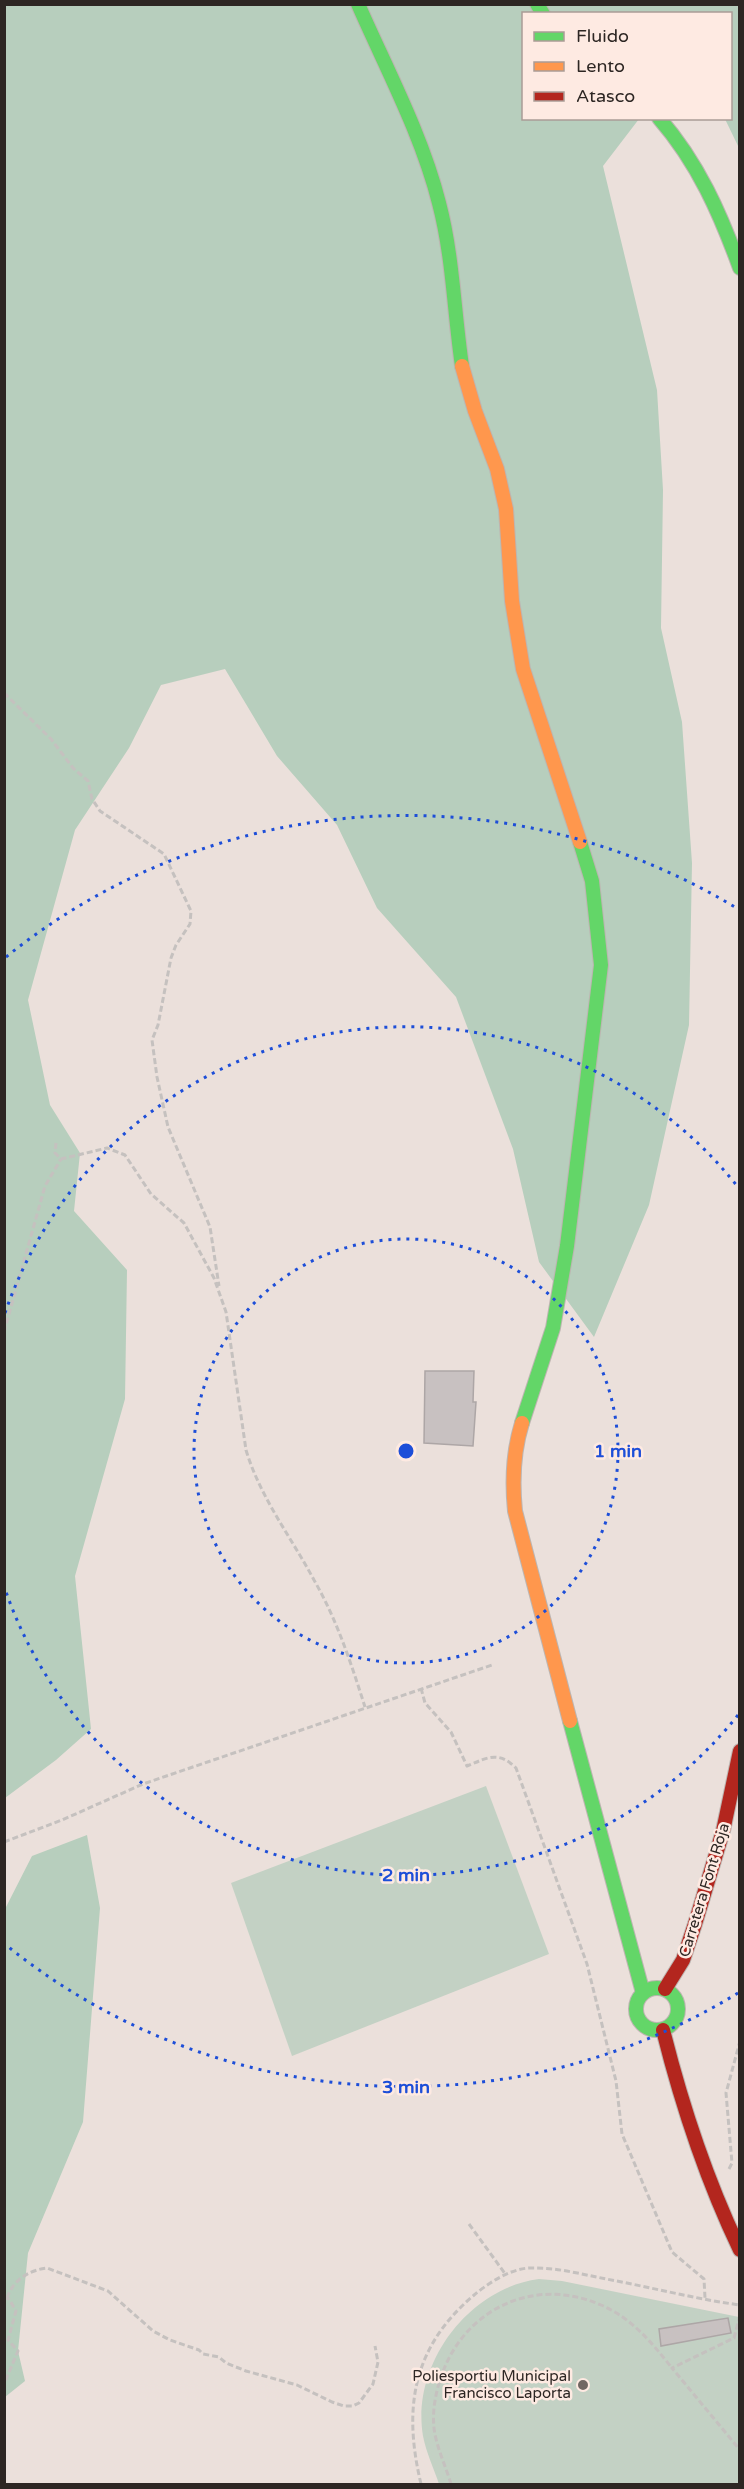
<svg xmlns="http://www.w3.org/2000/svg" width="744" height="2489" font-family="'Varela Round',sans-serif">
<rect width="100%" height="100%" fill="#ebe0db"/>
<g fill="#c3d1c4">
<polygon points="486,1786 549,1954 292,2056 231,1883"/>
<path d="M539,2279L562,2281L739,2317V2484H439C434,2469 426,2452 423,2436C411,2365 468,2288 539,2279Z"/>
</g>
<g fill="#b7cebd">
<polygon points="5,5 739,5 739,148 725,119 730,118 730,14 524,14 524,118 639,119 603,166 657,390 663,490 661,628 682,722 692,863 689,1025 649,1205 594,1337 539,1262 513,1149 456,997 377,908 337,825 277,756 225,669 161,685 129,748 75,830 28,1000 50,1105 80,1153 74,1211 127,1270 125,1399 75,1576 91,1729 56,1760 5,1798"/>
<polygon points="87,1835 100,1908 83,2122 28,2253 18,2351 25,2381 5,2397 5,1909 32,1856"/>
</g>
<g fill="#c8c1c1" stroke="#ada6a6" stroke-width="1.5">
<polygon points="425,1371 474,1371 473,1402 476,1402 473,1446 424,1443"/>
<polygon points="728,2318 731,2333 661,2346 659,2329"/>
</g>
<g fill="none" stroke-linecap="round" stroke-linejoin="round">
<g stroke="#bdb5b1" stroke-width="16">
<g id="fast">
<path d="M358,4C386,68 422,135 439,203C453,256 454,312 462,366"/>
<polyline points="537,4 543,14"/>
<path d="M659,118C698,163 720,213 740,268"/>
<polyline points="522,1423 553,1328 567,1246 601,965 592,881 580,842"/>
<polyline points="570,1721 643,1993"/>
<circle cx="657" cy="2009" r="21"/>
</g>
</g>
<g stroke="#bdb5b1" stroke-width="16">
<g id="slow">
<polyline points="462,366 475,411 497,469 506,509 512,601 523,669 580,842"/>
<path d="M522,1423C513,1452 512,1481 515,1511L570,1721"/>
</g>
</g>
<g stroke="#bdb5b1" stroke-width="16">
<g id="jam">
<polyline points="665,1989 683,1960 695,1924 723,1831 740,1751"/>
<path d="M663,2030C682,2106 706,2179 740,2250"/>
</g>
</g>
<g stroke="#c5c1bf" stroke-width="3" stroke-dasharray="6 3" stroke-linecap="butt">
<polyline points="4,693 51,739 73,768 88,781 92,799 100,811 164,854 191,911 190,924 176,945 171,958 158,1025 152,1040 157,1077 168,1127 210,1227 219,1286"/>
<path d="M56,1143L55,1153L61,1159L107,1148L125,1155L151,1194L184,1223L214,1278L226,1312L246,1450C260,1497 291,1537 314,1580C337,1620 351,1663 365,1707"/>
<polyline points="4,1332 45,1186 61,1159"/>
<path d="M421,1688L425,1703L451,1732L467,1766C487,1758 498,1750 516,1768L587,1964L616,2081L622,2134L672,2252L704,2279L705,2298"/>
<polyline points="4,1842 62,1820 143,1784 492,1665"/>
<polyline points="729,2169 732,2163 726,2093 740,2041"/>
<polyline points="469,2224 506,2275"/>
<polyline points="4,2297 9,2299 16,2311 8,2340 18,2351 4,2384"/>
<path d="M7,2298C13,2280 29,2270 47,2268L108,2291L153,2331L170,2340L199,2350L203,2354L219,2357L226,2363L246,2371L297,2385L332,2402L344,2406H353L359,2403L373,2384L378,2362L375,2346"/>
<polyline points="740,2315 734,2338 672,2368 740,2450"/>
<path d="M421,2484C403,2409 412,2348 473,2296C488,2283 510,2269 529,2268C555,2267 581,2274 606,2279C650,2287 695,2299 740,2305"/>
<path d="M451,2484C446,2467 436,2446 434,2428C432,2410 436,2391 442,2374C466,2308 535,2276 601,2305C633,2319 651,2342 672,2368"/>
</g>
<use href="#fast" stroke="#63d668" stroke-width="14"/>
<use href="#slow" stroke="#ff974d" stroke-width="14"/>
<use href="#jam" stroke="#b3261e" stroke-width="14"/>
</g>
<g fill="none" stroke="#1d4ed8" stroke-width="3" stroke-dasharray="3 6">
<circle cx="406" cy="1451" r="212"/>
<path d="M738 1715A424 424 0 0 1 5 1589M5 1313A424 424 0 0 1 738 1187"/>
<path d="M738 1993A636 636 0 0 1 6 1945M6 957A636 636 0 0 1 738 909"/>
</g>
<circle fill="#706763" stroke="#feeae2" stroke-width="2" cx="583" cy="2385" r="6"/>
<g text-anchor="middle" stroke-width="5" stroke-linejoin="round" paint-order="stroke">
<g font-size="15" fill="#2d2623" stroke="#feeae2">
<text transform="translate(704 1890) rotate(-73)" y="5">Carretera Font Roja</text>
</g>
<g font-size="15" fill="#2d2623" stroke="#feeae2" text-anchor="end">
<text x="571" y="2381">Poliesportiu Municipal<tspan x="571" dy="17">Francisco Laporta</tspan></text>
</g>
</g>
<circle cx="406" cy="1451" r="9" fill="#1d4ed8" stroke="#feeae2" stroke-width="3"/>
<g font-size="18" text-anchor="middle" font-weight="bold" fill="#1d4ed8" stroke="#feeae2" stroke-width="5" stroke-linejoin="round" paint-order="stroke">
<text x="618" y="1457">1 min</text>
<text x="406" y="1881">2 min</text>
<text x="406" y="2093">3 min</text>
</g>
<rect width="744" height="2489" fill="none" stroke="#2d2623" stroke-width="12"/>
<rect x="522" y="12" width="210" height="108" fill="#feeae2" stroke="#aa9c96" stroke-width="1.5"/>
<rect x="534" y="32" width="30" height="9" fill="#63d668" stroke="#aa9c96" stroke-width="1.5"/>
<text x="576" y="42" font-size="18" fill="#2d2623">Fluido</text>
<rect x="534" y="62" width="30" height="9" fill="#ff974d" stroke="#aa9c96" stroke-width="1.5"/>
<text x="576" y="72" font-size="18" fill="#2d2623">Lento</text>
<rect x="534" y="92" width="30" height="9" fill="#b3261e" stroke="#aa9c96" stroke-width="1.5"/>
<text x="576" y="102" font-size="18" fill="#2d2623">Atasco</text>
</svg>
